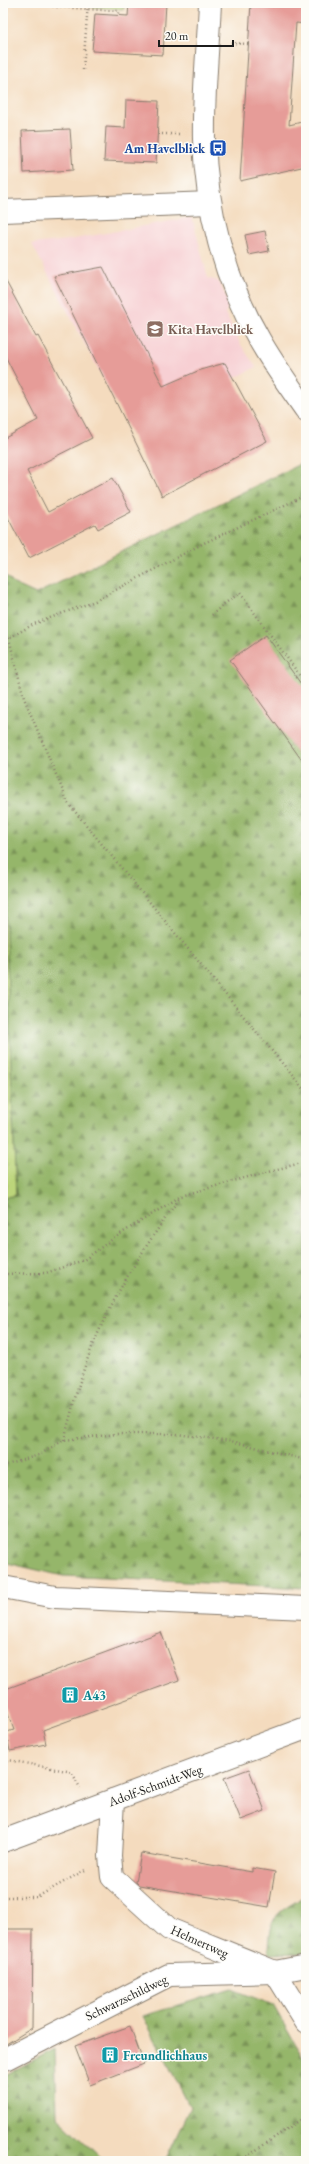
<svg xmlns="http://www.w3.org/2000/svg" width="309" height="2164" font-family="'EB Garamond',serif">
<defs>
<pattern id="grass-tufts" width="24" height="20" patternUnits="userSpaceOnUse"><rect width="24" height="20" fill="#bcd57a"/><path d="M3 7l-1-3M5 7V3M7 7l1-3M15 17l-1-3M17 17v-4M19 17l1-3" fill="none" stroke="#a1b669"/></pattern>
<pattern id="forest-firs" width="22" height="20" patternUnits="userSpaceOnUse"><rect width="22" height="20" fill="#95b66a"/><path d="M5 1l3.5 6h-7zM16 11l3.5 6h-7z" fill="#799356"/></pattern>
</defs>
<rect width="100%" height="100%" fill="#fdfcf7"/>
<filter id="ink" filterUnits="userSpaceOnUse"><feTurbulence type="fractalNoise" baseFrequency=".025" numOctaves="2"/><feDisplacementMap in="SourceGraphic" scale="8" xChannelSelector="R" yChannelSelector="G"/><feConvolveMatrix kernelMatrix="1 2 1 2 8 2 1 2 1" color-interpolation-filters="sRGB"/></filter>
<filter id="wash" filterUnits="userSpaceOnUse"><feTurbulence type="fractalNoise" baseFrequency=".012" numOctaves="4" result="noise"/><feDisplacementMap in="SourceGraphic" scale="16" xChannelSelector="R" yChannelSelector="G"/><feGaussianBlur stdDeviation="0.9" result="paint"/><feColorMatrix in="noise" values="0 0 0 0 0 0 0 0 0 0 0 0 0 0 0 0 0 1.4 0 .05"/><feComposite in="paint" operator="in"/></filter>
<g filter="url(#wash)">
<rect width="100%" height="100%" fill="#f4dbbe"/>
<polygon fill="#f7cfd3" points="192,217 208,278 218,281 230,304 225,313 241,345 256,367 132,433 32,244 69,240"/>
<g fill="url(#grass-tufts)" stroke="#6c784b">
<polygon points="90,3 124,3 124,9 90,7"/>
<polygon points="3,856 16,1196 3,1197"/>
</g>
<g fill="url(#forest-firs)" stroke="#586943">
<polygon points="306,461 306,1588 63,1576 3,1562 3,1197 16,1196 3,856 3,573 14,584 36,594"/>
<path d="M304,1897H306V1953L269,1954C270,1917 272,1915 304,1897Z"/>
<polygon points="232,1989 273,2005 306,2063 306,2161 165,2161 190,2107 143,2016"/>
<polygon points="55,2049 57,2116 104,2161 3,2161 3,2076"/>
</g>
<g id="blocks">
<g fill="#e69c98">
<polygon points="129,3 166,3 163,55 92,51 95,14 128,16"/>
<polygon points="251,3 306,3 306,24 296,23 289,125 306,121 306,166 240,181"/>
<polygon points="126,100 159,101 156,163 104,161 106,127 125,128"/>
<polygon points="70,129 73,170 24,173 22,131"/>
<polygon points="265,231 269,251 249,255 245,235"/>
<polygon points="103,267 163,386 200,370 225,363 267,441 162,496 54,276"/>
<polygon points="3,276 36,337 38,336 92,438 27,471 48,512 113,478 131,512 98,529 95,524 29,558 3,508 3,439 38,420 3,352"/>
<polygon points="266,635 306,691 306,766 230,660"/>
<polygon points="161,1632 179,1680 43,1730 46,1744 10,1751 6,1732 14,1730 3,1701 3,1690"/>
<polygon points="249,1769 265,1811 241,1820 224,1778"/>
<polygon points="141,1853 252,1872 252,1868 275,1872 269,1907 139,1885 136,1882"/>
<polygon points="3,1929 33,1929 32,2028 3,2046"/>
<polygon points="130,2026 144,2064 90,2085 75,2046"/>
</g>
</g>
</g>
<g filter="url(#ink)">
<use href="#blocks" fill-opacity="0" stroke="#887c6d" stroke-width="1"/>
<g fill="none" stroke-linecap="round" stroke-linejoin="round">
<g stroke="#887c6d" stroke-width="24">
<g id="minor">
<path d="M210,3C208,48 203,94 204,139C206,208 224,279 259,339C273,364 290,387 306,410"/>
<polyline points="3,211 210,203"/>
<polyline points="3,1587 55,1597 306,1608"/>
<polyline points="113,1800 110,1856 112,1877 169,1929 275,1972 306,2022"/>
<polyline points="3,1841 306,1728"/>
<polyline points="3,2060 169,1975 275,1972 306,1966"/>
</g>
</g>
<g stroke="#887c6d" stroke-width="2.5" stroke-dasharray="1 3" stroke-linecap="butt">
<polyline points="37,3 56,7 119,11 119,15"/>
<polyline points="231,43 248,44"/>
<polyline points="83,70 88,3"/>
<polyline points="158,134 180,134"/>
<polyline points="212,615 224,604 240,593 306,684"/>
<polyline points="3,636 9,638 34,624 95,601 202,544 306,495"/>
<polyline points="9,638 24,698 68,803 305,1091 306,1098"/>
<polyline points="3,1274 46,1273 84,1260 114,1238 181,1196 269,1171 306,1162"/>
<path d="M64,1440C70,1418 75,1396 82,1375C103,1310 140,1253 179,1199"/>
<polyline points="3,1466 39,1455 64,1440 117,1434 176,1434 231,1441 306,1460"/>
<polyline points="3,1759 72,1772 80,1788"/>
<polyline points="3,1897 37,1897 87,1869"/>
<polyline points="240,2161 306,2116"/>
</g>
<use href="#minor" stroke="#fff" stroke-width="22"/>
</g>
</g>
<defs>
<g id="bus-square" transform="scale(0.9)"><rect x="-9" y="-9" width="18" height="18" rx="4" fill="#1a4fb4" stroke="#fdfcf7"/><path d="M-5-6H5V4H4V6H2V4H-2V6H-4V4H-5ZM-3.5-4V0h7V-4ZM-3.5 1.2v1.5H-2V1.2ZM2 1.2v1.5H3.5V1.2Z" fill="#fff"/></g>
<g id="school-square" transform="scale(0.9)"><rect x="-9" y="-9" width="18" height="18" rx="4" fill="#8d6e63" stroke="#fdfcf7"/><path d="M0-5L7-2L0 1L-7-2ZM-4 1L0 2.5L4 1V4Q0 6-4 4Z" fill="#fff"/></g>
<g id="building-square" transform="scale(0.9)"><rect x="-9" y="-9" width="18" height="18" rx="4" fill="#0f9aa8" stroke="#fdfcf7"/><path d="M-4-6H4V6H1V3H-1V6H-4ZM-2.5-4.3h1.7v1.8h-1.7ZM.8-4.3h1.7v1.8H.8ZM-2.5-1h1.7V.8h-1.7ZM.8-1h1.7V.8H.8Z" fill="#fff"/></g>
</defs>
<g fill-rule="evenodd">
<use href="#bus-square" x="218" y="148"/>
<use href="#school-square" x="155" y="329"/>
<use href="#building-square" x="70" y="1695"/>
<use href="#building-square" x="110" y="2055"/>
</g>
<g text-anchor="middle" stroke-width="3" stroke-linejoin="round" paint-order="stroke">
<g font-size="13" font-weight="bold" fill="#164399" stroke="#fdfcf7" text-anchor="end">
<text x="205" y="153">Am Havelblick</text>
</g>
<g font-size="13" font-weight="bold" fill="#785e54" stroke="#fdfcf7" text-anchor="start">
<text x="168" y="334">Kita Havelblick</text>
</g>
<g font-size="13" font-weight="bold" fill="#0d838f" stroke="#fdfcf7" text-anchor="start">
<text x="83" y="1700">A43</text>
<text x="123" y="2060">Freundlichhaus</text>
</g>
<g font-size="13" fill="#1c1c1c" stroke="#fdfcf7">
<text transform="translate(155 1785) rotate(-20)" y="5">Adolf-Schmidt-Weg</text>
<text transform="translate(200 1941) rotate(24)" y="5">Helmertweg</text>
<text transform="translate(126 1997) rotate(-26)" y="5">Schwarzschildweg</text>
</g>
</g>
<rect width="309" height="2164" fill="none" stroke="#fdfcf7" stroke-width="16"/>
<path d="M159 40v6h74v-6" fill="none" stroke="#1c1c1c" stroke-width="2"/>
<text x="165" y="40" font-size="12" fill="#1c1c1c" stroke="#fdfcf7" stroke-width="3" paint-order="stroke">20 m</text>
</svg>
